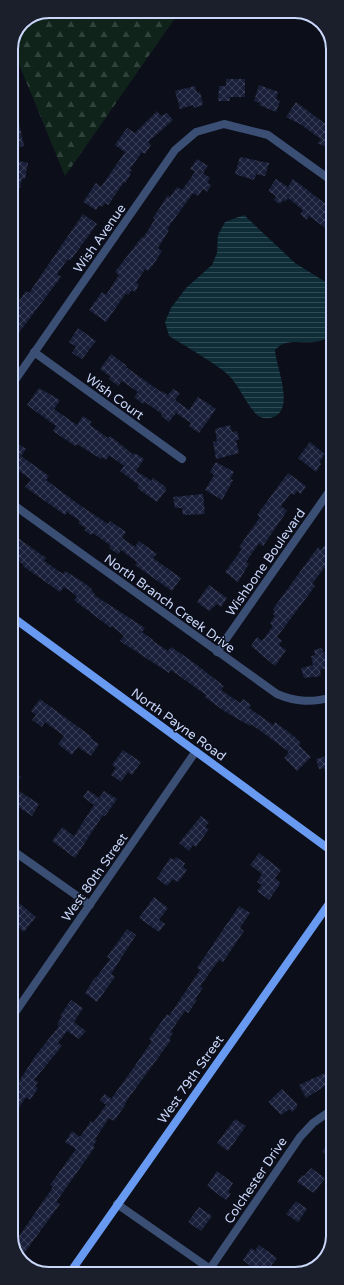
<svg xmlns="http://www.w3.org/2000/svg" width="344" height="1285" font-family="'Varela Round',sans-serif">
<defs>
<pattern id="forest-firs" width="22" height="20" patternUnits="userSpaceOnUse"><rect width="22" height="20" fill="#10231b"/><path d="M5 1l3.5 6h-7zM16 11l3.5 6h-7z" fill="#31423d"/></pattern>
<pattern id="water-rules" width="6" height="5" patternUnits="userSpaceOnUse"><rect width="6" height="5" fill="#0e2d37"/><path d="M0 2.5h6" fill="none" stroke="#304b55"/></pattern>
<pattern id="building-cross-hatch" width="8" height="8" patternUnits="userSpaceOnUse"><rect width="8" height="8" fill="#1a2039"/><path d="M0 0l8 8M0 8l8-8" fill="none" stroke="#3a4057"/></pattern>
</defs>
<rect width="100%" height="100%" fill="#0c0f1a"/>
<polygon fill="url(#forest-firs)" points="49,11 180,11 65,176 12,47 29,19"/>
<path fill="url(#water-rules)" d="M244,215L295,263L332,286V333C319,349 297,338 283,344C280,345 277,348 275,350C276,367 297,413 270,418C265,419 260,418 256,414C246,403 241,390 232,379C223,367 183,345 169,336L165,322L171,308L186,288L212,265L217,253L218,235L225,222Z"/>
<g fill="url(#building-cross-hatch)">
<polygon points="226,79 245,79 245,97 230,97 230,101 218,101 219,86 226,86"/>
<polygon points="259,85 278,92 276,99 280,101 276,112 259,105 260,103 254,101"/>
<polygon points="195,86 197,93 200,92 203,105 194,108 193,105 180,109 175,91"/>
<polygon points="296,102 332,129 332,145 329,149 318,143 321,139 300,124 286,117"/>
<polygon points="157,111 161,116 167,113 173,120 148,142 151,145 145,154 142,152 130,169 132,170 129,173 131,174 125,183 124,182 108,205 105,203 102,207 99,205 96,210 83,202 96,183 101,187 125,152 115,145 127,128 135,133"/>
<polygon points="19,123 24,146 11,149 11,124"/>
<polygon points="240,157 269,163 265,176 256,174 254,180 235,174"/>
<polygon points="11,159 28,163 25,179 22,179 20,188 11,186"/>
<polygon points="197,159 208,166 203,173 210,178 207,183 211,185 207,192 203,189 198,196 193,193 167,229 169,230 158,248 162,251 155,262 148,271 145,269 136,283 139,284 135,292 132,290 128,295 126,293 106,322 89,310 102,292 106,295 119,275 115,272 142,237 143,238 155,219 153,218 168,195 170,197 177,187 182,190 195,172 190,169"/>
<polygon points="276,179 288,187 293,179 332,209 332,233 309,216 307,220 300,214 303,210 288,198 285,202 283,200 280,204 274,200 276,196 268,191"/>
<polygon points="83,214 97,224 70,261 68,259 57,274 61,277 11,343 11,312 26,291 29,293"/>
<polygon points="78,328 96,341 82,359 72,353 76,347 69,342"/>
<polygon points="111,354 127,366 126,367 161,392 162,391 168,395 173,389 180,393 175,400 189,410 198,397 216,409 199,433 189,426 191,423 176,413 169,422 161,416 162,414 145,402 143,404 134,397 138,392 122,381 118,386 109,379 111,377 100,369"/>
<polygon points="39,388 60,400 54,409 77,425 83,416 92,422 90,425 108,438 110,436 134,455 135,453 144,459 136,471 152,481 153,478 166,487 166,490 157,502 137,488 139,485 120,471 124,466 109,455 106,460 102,457 101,459 77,444 75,446 53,431 56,426 27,405"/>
<polygon points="230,425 232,432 237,431 239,440 236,440 239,453 216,459 213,442 217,441 215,429"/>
<polygon points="11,439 26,449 21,456 49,476 46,480 81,506 108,524 110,521 126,532 122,538 135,547 139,541 157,554 153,558 181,578 172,591 135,565 137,562 121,550 118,554 109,548 111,546 93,533 91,535 84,530 86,528 78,523 80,521 67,512 65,515 25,487 31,480 18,470 11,479"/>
<polygon points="310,442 325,454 319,462 321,464 316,472 298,458"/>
<polygon points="216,462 234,472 230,479 233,480 231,484 222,500 205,490 214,475 210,472"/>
<polygon points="288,473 306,486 301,494 297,491 294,495 291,493 281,506 287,511 263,546 259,543 246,562 249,564 238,582 225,572 242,549 239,547 260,517 257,515"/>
<polygon points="203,494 205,514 183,515 182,508 175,508 173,497"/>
<polygon points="11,533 46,558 44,561 63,574 65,571 83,582 92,589 91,590 95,594 94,595 145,628 142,632 153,640 153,641 168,651 171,647 189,659 224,686 221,690 240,703 243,699 251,705 249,708 273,725 275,722 295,737 301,743 299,745 311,757 297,771 284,758 289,752 266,735 251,724 250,726 224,711 205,697 206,695 171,670 169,673 120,641 124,636 112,626 111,628 74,600 77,596 64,587 60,592 23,566 24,565 11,556"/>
<polygon points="333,534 333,556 312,584 315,586 277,637 282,641 279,645 286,650 275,666 251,646 257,637 262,641 273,626 270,623 275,616 273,614 275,611 273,609 318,547 321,550"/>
<polygon points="209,585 227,598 221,607 217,604 209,611 197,602"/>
<polygon points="322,648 323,653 330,651 333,666 320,670 321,676 304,678 301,668 313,665 311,656 315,655 314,650"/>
<polygon points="40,699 92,737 90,738 99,744 91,756 78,747 72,755 58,744 64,736 45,722 42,727 32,720 36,715 31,711"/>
<polygon points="123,750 141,762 132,775 128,772 121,782 111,775 116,768 112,765"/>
<polygon points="331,755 333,773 326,774 324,768 319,769 316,759"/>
<polygon points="11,770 21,777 13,787 39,804 32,816 11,802"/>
<polygon points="88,790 99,798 104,791 117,799 105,816 103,815 75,858 52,841 62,827 74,836 94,805 83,797"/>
<polygon points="201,816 209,822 205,827 209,829 196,847 193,845 189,851 179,843"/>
<polygon points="259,853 281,870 275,878 280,882 280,884 269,900 257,891 262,885 257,882 262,874 250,865"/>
<polygon points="176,857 185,863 183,867 187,870 178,882 173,879 167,886 157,878 170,858 174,860"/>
<polygon points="12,897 36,917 24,932 12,922"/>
<polygon points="154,897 168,908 159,920 165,924 159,932 139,918"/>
<polygon points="239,906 250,913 240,928 244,931 223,962 219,960 200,986 203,988 195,999 197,1000 188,1013 185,1011 171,1031 173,1033 169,1039 171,1040 125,1103 126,1104 114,1121 109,1118 95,1139 97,1140 93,1146 95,1147 56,1202 60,1204 20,1259 13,1245 53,1187 50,1185 76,1149 65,1142 72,1131 80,1137 91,1121 93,1123 106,1105 100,1100 105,1094 111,1099 127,1077 152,1041 149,1039 167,1014 169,1016 200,970 197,968"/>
<polygon points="127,929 136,935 111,974 115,977 97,1002 85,993 95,977 96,978 110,959 107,957"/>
<polygon points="71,1000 83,1008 74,1022 86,1031 79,1039 67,1031 58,1043 62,1046 34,1080 38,1082 35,1086 38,1088 30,1100 26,1097 12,1118 12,1096 20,1085 18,1083 36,1055 59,1026 57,1024 62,1017 60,1016"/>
<polygon points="325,1073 330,1083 306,1098 299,1085"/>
<polygon points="282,1089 297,1104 297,1107 292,1112 290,1109 281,1115 268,1102"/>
<polygon points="235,1119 246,1126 228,1151 217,1143"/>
<polygon points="333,1141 333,1164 322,1151"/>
<polygon points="311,1168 325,1178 314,1193 297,1182 302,1175 304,1176"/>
<polygon points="217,1171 233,1183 228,1192 231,1194 226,1200 207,1186"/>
<polygon points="296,1201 307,1209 298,1222 286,1214"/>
<polygon points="199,1207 212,1216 201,1231 188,1222"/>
<polygon points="259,1245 277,1258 270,1267 280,1273 259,1273 243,1260 251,1248 255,1251"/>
</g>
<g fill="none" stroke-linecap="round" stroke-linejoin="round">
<g stroke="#3b4f75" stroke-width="8">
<polyline points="34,352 182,459"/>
<polyline points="11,386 175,150 196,132 224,124 268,135 332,181"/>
<path d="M11,503L277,694C296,702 312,703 333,697"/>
<polyline points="217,652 333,486"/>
<polyline points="12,850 90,905"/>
<polyline points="12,1017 196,751"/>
<polyline points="117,1204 216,1273"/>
<polyline points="207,1273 300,1137 313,1123 333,1109"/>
</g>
<g stroke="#699af2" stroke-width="8">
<polyline points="11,616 333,852"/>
<polyline points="69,1274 333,898"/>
</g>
</g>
<g text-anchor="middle" stroke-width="3" stroke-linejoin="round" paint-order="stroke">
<g font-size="13" fill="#cad7fa" stroke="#0c0f1a">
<text transform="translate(99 238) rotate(-55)" y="5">Wish Avenue</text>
<text transform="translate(115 396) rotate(36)" y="5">Wish Court</text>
<text transform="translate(265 562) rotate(-55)" y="5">Wishbone Boulevard</text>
<text transform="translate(170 603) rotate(36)" y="5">North Branch Creek Drive</text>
<text transform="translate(179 724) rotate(36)" y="5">North Payne Road</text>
<text transform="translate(94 877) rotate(-55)" y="5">West 80th Street</text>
<text transform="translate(190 1079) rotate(-55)" y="5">West 79th Street</text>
<text transform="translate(255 1180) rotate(-56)" y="5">Colchester Drive</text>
</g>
</g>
<path d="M0 0H344V1285H0ZM49 18H295A31 31 0 0 1 326 49V1236A31 31 0 0 1 295 1267H49A31 31 0 0 1 18 1236V49A31 31 0 0 1 49 18Z" fill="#1b1f2c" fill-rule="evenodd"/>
<path fill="none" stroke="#cad7fa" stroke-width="2" d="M49 18H295A31 31 0 0 1 326 49V1236A31 31 0 0 1 295 1267H49A31 31 0 0 1 18 1236V49A31 31 0 0 1 49 18Z"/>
</svg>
